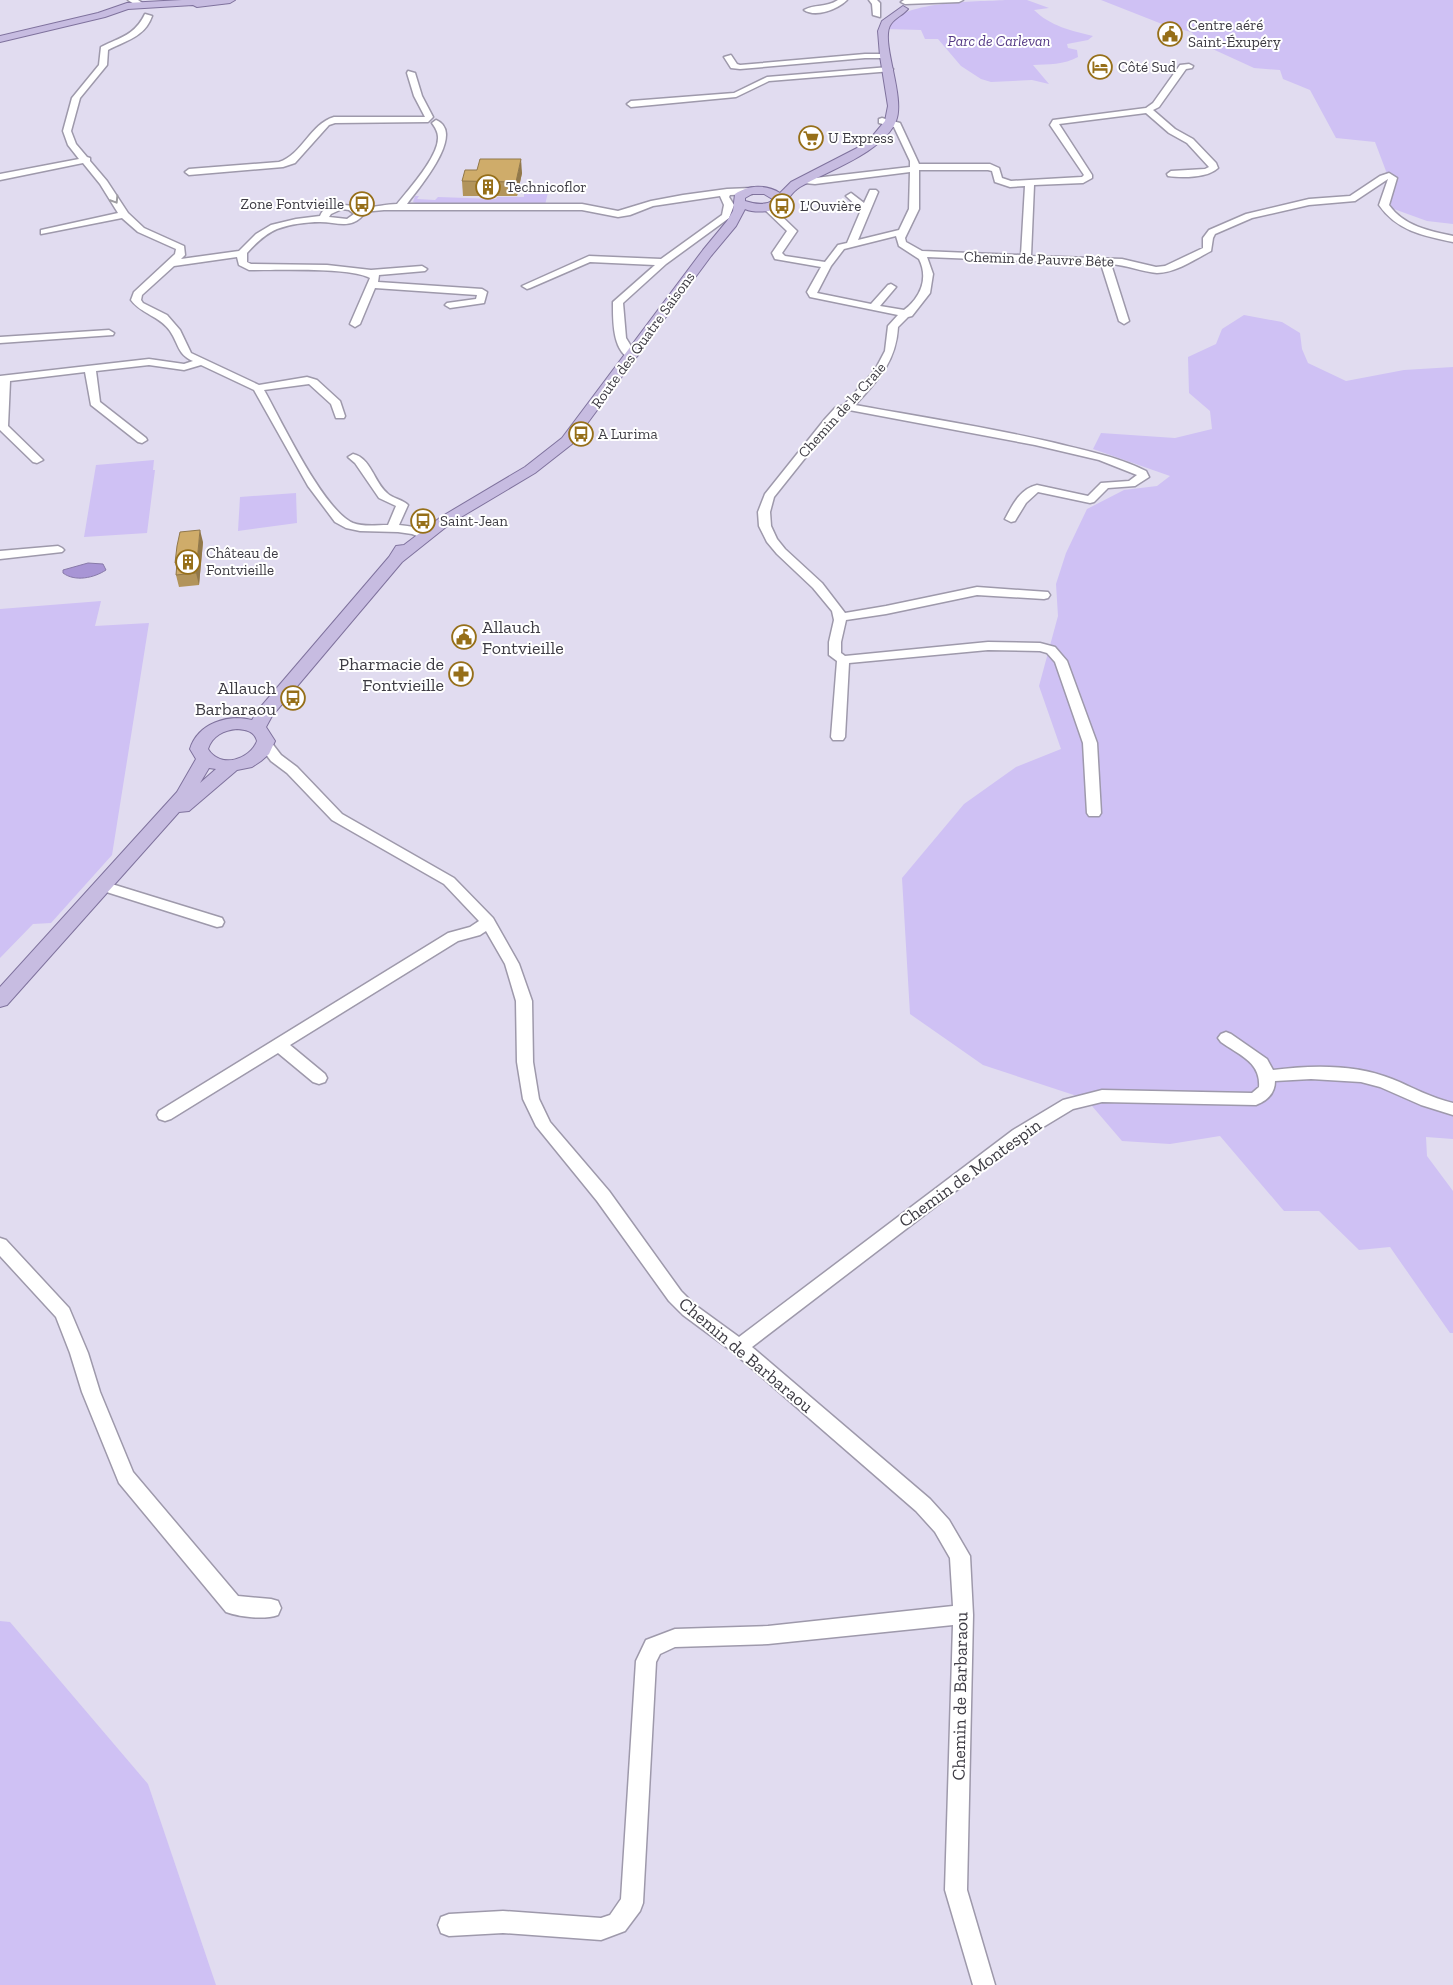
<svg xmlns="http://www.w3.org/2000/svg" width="1453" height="1985" font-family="'Zilla Slab',serif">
<rect width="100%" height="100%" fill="#e1dcf0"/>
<g fill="#cfc1f4">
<path d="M1005,0H1027L1049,8L1034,10C1050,26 1072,31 1093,36L1088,40L1067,44L1068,48L1077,50L1078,57C1064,65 1048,64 1033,65L1049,84L1032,80L991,82L981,79L961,66L938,39H925L921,30L886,29C897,0 978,2 1005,0Z"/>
<polygon points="1101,0 1453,0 1453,224 1427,221 1391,208 1389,179 1375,142 1336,138 1310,90 1283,79 1280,70 1254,68 1206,46 1191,32 1162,24"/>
<polygon points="541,184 550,184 545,205 418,204 413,202 415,196 419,196 417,199 435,200 438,197 496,199 497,197 524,197 524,194 540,193"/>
<polygon points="1244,315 1282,322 1300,333 1302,349 1308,363 1346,381 1404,370 1453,367 1453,1139 1426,1137 1427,1156 1453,1191 1453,1333 1450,1333 1390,1247 1359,1250 1319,1211 1284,1211 1220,1136 1170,1144 1122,1141 1086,1099 983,1065 910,1014 902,878 964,804 1016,767 1061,749 1039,686 1058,616 1056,584 1066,553 1087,509 1124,490 1157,486 1170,476 1093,449 1101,433 1175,438 1212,429 1210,411 1189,393 1188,357 1216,344 1222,329"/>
<polygon points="154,460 153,470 155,470 147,533 84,537 96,465"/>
<polygon points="296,493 297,523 238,531 240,497"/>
<polygon points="101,601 95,626 149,623 112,855 51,923 33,924 0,958 0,609"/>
<polygon points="0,1621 10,1622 148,1784 216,1985 0,1985"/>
</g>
<path fill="#a895d5" stroke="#887aa9" d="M88,563L103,564L106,570C94,578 75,582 63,573V570Z"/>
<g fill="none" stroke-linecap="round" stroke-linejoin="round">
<g stroke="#9e99ab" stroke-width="3">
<g id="minor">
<polygon points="128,0 138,0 144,4 137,6"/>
<path d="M838,0H847C838,9 816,18 804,10C814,4 826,8 838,0Z"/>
<polygon points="869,0 877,0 880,3 880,17 873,15 872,4"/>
<polygon points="904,0 963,0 959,2 905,4 901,2"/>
<path d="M145,14L152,16C145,37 125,41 108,50L107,65L80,98L71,131L76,144L87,157L90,158V161L107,181L128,213L144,228L184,246L185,255L181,259L239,251L256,234L271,225L296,219L320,216C326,200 346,205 358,207C370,209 385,204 397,204C409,189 439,156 438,137C438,132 435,127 432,123L436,120C467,133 417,190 407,204H582L618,211L651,201L683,195L727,189L752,188L757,191L752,194L730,195L729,197L734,205L729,218L666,264L623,303L626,338L637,356L632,359C612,353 613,319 613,302L655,265L590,262L530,288L527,289L522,286L589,256L661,259L722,215L724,205L720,196L653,206L630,215L618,217L582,210H384L362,212L364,214C351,230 337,222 320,222C306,222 291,224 277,229C265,234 255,244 247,253V262L251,264L327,265L371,270L422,266L427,269L425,271L379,275L378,282L482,289L487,292L484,303L450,308L445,305L447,303L476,299L477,295L375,288L360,324L355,327L350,324L370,278C351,267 275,270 249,270L239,265L237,257L174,266L142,295L141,300L143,303L167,315L180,330L191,353L259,385L307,377L317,380L340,401L345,416L344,418H336L331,404L309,384L264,390C281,420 323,510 353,523C363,527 377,525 388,525L396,506L379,498L355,463L348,457L353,454C371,458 374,482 387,493C393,499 402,499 408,505L399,525C410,526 423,528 431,536L429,538L425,539L412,534L398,532L360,531L346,528L335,522L308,486L254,390L201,365L184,370L149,365L96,371L100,402L146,438L147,440L142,443L138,442L91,405L85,372L10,381L8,426L43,460L37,463L33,462L0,430V376L149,359L184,364L193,361C177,354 179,344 170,331C160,316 141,314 131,300L134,292L175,254L176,249L138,232L122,218L41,234V230L118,213L100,184L83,163L0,180V174L79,159L68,145L63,131L72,98L99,65L101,47C121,37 135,35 145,14ZM342,209L349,210L354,214L347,219L329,217L331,214Z"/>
<polygon points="865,54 885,54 889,56 885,58 865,58 740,69 731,68 724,57 731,55 737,64 740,65"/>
<path d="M1189,64L1193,66L1192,68L1186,69L1159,107L1153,110L1175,129L1193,139L1216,163L1218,168C1208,178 1182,178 1168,176L1167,174L1171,171L1205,169L1209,167L1187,143L1169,133L1146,113L1059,124L1092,175V178L1083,183L1034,185L1031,256L1122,259L1156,267L1165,266L1203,248V238L1209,230L1246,214L1309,199L1350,196L1380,176L1389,173L1397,178L1389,205C1404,226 1429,231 1453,236V242C1424,236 1397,231 1379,205L1388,179L1355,201L1309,205L1252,218L1215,234L1213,238L1211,251C1195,259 1176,273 1157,273C1142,272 1127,265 1111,264L1129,321L1124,324L1119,321L1101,264L927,257L933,274L930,293L912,316L908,317L898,327C896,362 878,380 855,405C921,417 986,427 1051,442C1083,450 1116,456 1146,471L1149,477L1135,486L1108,488L1094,502L1090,503L1038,492L1026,503L1015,521L1011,522L1005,519C1013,504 1020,489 1037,485L1088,496L1101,483L1129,481L1137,475L1099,460L1035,445L849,410L843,412L833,423L774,497L770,512L771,526L777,539L785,549L822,583L845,613L886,606L977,587L1048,592L1050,595L1048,598L1044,599L977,595L886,614L846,620L841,642V653L845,656L988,642L1040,643L1055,647L1067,661L1097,743L1101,813L1099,816H1089L1087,813L1083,743L1055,662L1047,653L1040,651L988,650L849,663L845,737L843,740H833L831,737L837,661L829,655V642L834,620L832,611L813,588L777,554L767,542L759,526L758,512L765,494L825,419L835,408L844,405L875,370L885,351L888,326L898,315L810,297L807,292L821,267L775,259L772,253L787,231L763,208L765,206H771L797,231L782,253L785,256L825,262L838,245L847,243L861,210L846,196L851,193L864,203L870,190H876L878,192L858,240L899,230L909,209L910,172L815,184L804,183L800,180L804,177L815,178L910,167V161L894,127L879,123V119L882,118L900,123L919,164H990L999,168L1002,178L1011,181L1082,177L1084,175L1050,125L1053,120L1146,108L1153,103L1180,65ZM919,170H988L992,171L995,182L1010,187L1025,186L1021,255L922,251L906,242L905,238L919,209ZM896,236L899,246L919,259C929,279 920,298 904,310L880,306L896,287L891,284L888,285L871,304L817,293L831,266L844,249Z"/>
<polygon points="889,67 893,69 892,71 769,81 736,97 631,107 627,104 631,101 734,93 767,77"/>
<path d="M408,71L415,73L422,96L433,117L428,122L335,123L329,125L295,163L283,167L189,175L185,172L189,169L279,162C302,155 310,124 334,117H425L414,96L407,73Z"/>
<polygon points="109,330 114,333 113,335 0,343 0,337"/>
<polygon points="58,546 62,548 64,550 62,552 0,559 0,551"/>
<path d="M266,741L271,742L281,755L297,767L342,814L454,878L493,918L519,964L532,1001L533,1062L539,1099L550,1122L609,1191L681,1291L695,1305L739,1337L1013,1130L1063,1100L1102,1090L1252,1093L1259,1087C1261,1062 1239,1055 1221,1042L1218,1038L1221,1034L1226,1032L1231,1034L1267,1059L1273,1070C1311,1065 1356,1064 1392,1079C1412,1087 1431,1098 1453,1103V1115L1421,1105L1380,1087L1361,1082L1311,1079L1275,1081C1275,1093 1267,1101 1256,1105L1102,1102L1073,1109L1025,1138L752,1347L930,1499L949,1520L970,1556L973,1615L967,1890L995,1985H973L945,1890L953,1625L768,1644L675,1647L660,1654L656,1662L643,1903L640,1911L625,1931L601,1940L503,1933L449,1936L441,1933L438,1925L441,1917L449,1914L503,1911L601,1918L610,1915L621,1899L636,1661L646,1640L675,1629L768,1626L953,1606L950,1558L935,1532L916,1511L733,1352L683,1315L669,1301L597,1201L536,1126L523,1099L517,1062L516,1001L505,964L486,931L480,935L458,941L290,1045L325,1074L327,1078L325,1082L319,1084L313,1082L278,1053L171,1119L165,1121L159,1119L157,1115L159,1111L448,933L470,927L479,921L444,884L332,820L287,773L271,761L259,745Z"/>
<polygon points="102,881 222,918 224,922 222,926 217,927 97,889 95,886 97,883"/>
<path d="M0,1238L6,1240L69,1308L88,1353L100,1392L133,1472L238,1596L271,1599L278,1601L281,1608L278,1615C264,1620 240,1617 226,1612L119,1483L82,1392L70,1353L56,1317L0,1256Z"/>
</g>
</g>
<g stroke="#7f729d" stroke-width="2">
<g id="major">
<polygon points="182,0 235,0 230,3 197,7 193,5 128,9 105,17 0,42 0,36 98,13 127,3"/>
<path d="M903,6L908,9C903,15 895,18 891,24C879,40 906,96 896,121C884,152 827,171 800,187C791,192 787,203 779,208C770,212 754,213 745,209L736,226L711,256L572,444L535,473L451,523L402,562L272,716L266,727L275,741L269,754L261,761L252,767L237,770L189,811L179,812L7,1005L0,1007V987L177,792L196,759L190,749C198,723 228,714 252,720L258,710L389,557L396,546L404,545L441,517L525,467L562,438L703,250L727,221L733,211L735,194C748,185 766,184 780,193L791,182L859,147L870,139L885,121L888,106L880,56L878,31L882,21ZM752,194H764L774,200C765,206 754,204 745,201V198ZM237,729C247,730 254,731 257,741C250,760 220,769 208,749C212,736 224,730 237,729ZM209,768L216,769L200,783Z"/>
</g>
</g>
<use href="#minor" fill="#fff" fill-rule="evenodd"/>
<use href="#major" fill="#c7bce1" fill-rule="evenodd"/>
</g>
<g fill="#b2945b">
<polygon points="477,170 522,173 517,196 463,196 462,181"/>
<polygon points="203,542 199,585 179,587 176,575 177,568 175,563"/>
</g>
<g fill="#91784a">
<polygon points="521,159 522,173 517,196 516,182"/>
<polygon points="200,530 203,542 199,585 196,573"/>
</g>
<g fill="#cfac6a" stroke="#91784a">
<polygon points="480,159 521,159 516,182 462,181 465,170 477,170"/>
<polygon points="200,530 196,573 176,575 177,563 175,563 177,546 180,532"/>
</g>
<defs><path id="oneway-chevron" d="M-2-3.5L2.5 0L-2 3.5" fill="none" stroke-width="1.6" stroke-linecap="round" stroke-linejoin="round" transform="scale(1.25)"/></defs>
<use stroke="#9e9da1" href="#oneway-chevron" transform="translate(115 200) rotate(58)"/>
<defs>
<g id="civic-ring" transform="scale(1.25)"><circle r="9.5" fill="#fff" stroke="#966f19" stroke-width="1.5"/><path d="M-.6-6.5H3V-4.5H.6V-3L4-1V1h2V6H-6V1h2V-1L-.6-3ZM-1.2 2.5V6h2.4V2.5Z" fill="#966f19"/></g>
<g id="hotel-ring" transform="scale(1.25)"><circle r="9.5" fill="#fff" stroke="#966f19" stroke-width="1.5"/><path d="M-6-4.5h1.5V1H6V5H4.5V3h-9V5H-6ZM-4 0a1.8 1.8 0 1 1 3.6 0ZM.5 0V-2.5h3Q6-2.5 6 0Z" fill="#966f19"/></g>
<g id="supermarket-ring" transform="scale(1.25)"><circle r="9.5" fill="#fff" stroke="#966f19" stroke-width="1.5"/><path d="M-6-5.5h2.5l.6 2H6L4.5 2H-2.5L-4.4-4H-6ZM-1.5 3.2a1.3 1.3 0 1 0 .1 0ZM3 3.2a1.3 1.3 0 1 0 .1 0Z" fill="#966f19"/></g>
<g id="building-ring" transform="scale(1.25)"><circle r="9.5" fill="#fff" stroke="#966f19" stroke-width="1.5"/><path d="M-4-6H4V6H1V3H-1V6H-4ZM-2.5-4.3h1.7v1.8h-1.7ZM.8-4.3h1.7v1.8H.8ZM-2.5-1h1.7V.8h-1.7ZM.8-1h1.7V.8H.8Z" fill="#966f19"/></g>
<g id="bus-ring" transform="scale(1.25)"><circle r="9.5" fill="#fff" stroke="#966f19" stroke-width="1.5"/><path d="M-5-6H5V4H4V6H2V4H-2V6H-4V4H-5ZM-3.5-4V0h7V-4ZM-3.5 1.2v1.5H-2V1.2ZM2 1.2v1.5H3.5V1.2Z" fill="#966f19"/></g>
<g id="pharmacy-ring" transform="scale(1.25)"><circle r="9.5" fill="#fff" stroke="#966f19" stroke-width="1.5"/><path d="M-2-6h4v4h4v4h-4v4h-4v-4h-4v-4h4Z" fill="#966f19"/></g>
</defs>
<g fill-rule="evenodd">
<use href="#civic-ring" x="1170" y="34"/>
<use href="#hotel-ring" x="1100" y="67"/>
<use href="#supermarket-ring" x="811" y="138"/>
<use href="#building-ring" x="488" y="187"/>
<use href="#bus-ring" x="362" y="204"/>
<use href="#bus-ring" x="782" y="206"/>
<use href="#bus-ring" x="581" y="434"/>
<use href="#bus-ring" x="423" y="521"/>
<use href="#building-ring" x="188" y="562"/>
<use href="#civic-ring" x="464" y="637"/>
<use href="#pharmacy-ring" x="461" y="674"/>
<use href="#bus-ring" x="293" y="698"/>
</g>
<g text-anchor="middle" stroke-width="4" stroke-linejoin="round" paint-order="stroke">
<g font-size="15" fill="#3d3b43" stroke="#fff" text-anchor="start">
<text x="1188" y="30">Centre aéré<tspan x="1188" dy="17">Saint-Éxupéry</tspan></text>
<text x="1118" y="72">Côté Sud</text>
<text x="828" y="143">U Express</text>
<text x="506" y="192">Technicoflor</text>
<text x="344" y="209" text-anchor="end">Zone Fontvieille</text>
<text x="800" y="211">L'Ouvière</text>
<text x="598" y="439">A Lurima</text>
<text x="440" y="526">Saint-Jean</text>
<text x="206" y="558">Château de<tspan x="206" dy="17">Fontvieille</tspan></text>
</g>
<g font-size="15" font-style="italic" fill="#553a86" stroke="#fff">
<text x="999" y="46">Parc de Carlevan</text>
</g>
<g font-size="15" fill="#3d3b43" stroke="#fff">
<text transform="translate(1039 259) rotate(2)" y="5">Chemin de Pauvre Bête</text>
<text transform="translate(643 340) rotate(-54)" y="5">Route des Quatre Saisons</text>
<text transform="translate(842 410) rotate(-48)" y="5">Chemin de la Craie</text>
</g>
<g font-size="18" fill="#3d3b43" stroke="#fff" text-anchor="end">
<text x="482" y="633" text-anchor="start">Allauch<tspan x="482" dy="21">Fontvieille</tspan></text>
<text x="444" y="670">Pharmacie de<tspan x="444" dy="21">Fontvieille</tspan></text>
<text x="276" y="694">Allauch<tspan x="276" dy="21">Barbaraou</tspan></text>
</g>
<g font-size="18" fill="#3d3b43" stroke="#fff">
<text transform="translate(970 1173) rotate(-36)" y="6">Chemin de Montespin</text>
<text transform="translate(746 1355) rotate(40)" y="6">Chemin de Barbaraou</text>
<text transform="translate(960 1696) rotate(-89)" y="6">Chemin de Barbaraou</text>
</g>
</g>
</svg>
